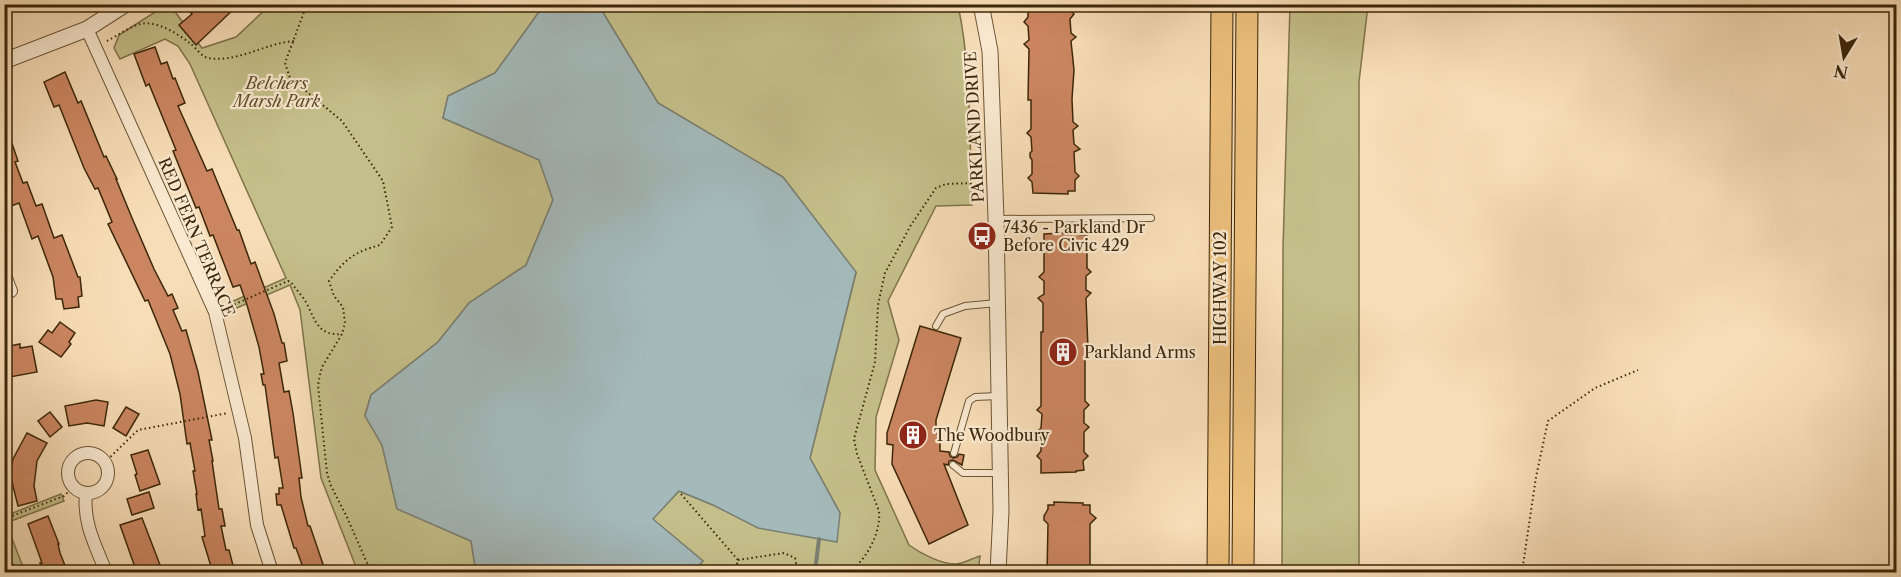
<svg xmlns="http://www.w3.org/2000/svg" width="1901" height="577" font-family="'Libre Caslon Text',serif">
<rect width="100%" height="100%" fill="#f8deb8"/>
<filter id="stains"><feTurbulence type="fractalNoise" baseFrequency=".00333" numOctaves="4"/><feColorMatrix values="0 0 0 0 .2 0 0 0 0 .09 0 0 0 0 .02 0 0 0 .5 -.17"/></filter>
<radialGradient id="worn" r=".72"><stop offset=".6" stop-color="#630" stop-opacity="0"/><stop offset="1" stop-color="#630" stop-opacity=".3"/></radialGradient>
<g fill="#c4bf8a" stroke="#80734a" stroke-width="1.5">
<polygon points="166,5 170,5 202,48 236,37 270,5 544,5 495,73 448,96 443,118 540,160 553,200 526,265 469,303 438,342 371,395 365,415 382,445 397,508 471,541 476,572 358,572 321,478 300,310 290,285 232,310 229,303 286,278 190,64 178,46 165,39 120,59 114,48 119,35"/>
<path d="M591,5H958C972,70 969,139 972,205L936,206L888,301L899,340L876,417L875,470L909,545C921,554 941,564 956,564C963,564 973,558 980,556L978,572H692L703,561L652,519L679,491L713,505L840,513L810,458L856,273L783,177L658,103L599,6Z"/>
<polygon points="1290,5 1368,5 1359,82 1359,572 1282,572 1283,248"/>
<polygon points="61,494 64,501 6,523 25,572 5,572 5,516"/>
</g>
<polygon fill="#a3b9ba" stroke="#7a7f73" stroke-width="1.5" points="591,5 599,6 658,103 783,177 856,272 810,458 840,513 837,542 758,528 713,505 679,491 653,519 703,561 692,572 476,572 471,541 397,509 382,445 365,416 371,395 438,342 469,303 526,265 553,200 539,160 443,118 448,96 495,73 544,5"/>
<g fill="none" stroke-linecap="round" stroke-linejoin="round">
<polyline stroke="#7a7f73" stroke-width="4" points="815,572 819,539"/>
</g>
<g fill="#cb8661" stroke="#3c2709" stroke-width="1.5">
<polygon points="194,4 239,4 196,45 179,25 192,14 188,10"/>
<polygon points="1028,4 1070,4 1070,10 1074,14 1070,19 1071,33 1076,37 1071,41 1074,70 1072,99 1073,122 1078,126 1073,130 1074,144 1080,149 1074,152 1075,172 1079,176 1075,180 1075,191 1068,191 1068,194 1033,193 1032,182 1028,178 1032,174 1032,160 1030,157 1030,153 1032,151 1031,137 1027,133 1031,129 1031,100 1028,100 1029,49 1024,44 1029,40 1028,26 1024,22 1028,17"/>
<polygon points="155,47 161,64 167,62 173,79 175,78 185,103 178,106 207,171 212,169 237,230 239,230 251,264 255,262 274,314 282,343 284,343 287,361 279,363 284,392 289,391 293,413 302,478 299,478 301,497 308,526 310,526 326,573 305,573 296,548 294,548 281,505 277,505 276,494 279,494 279,488 283,488 278,457 275,458 265,385 263,385 261,374 264,374 259,347 247,305 240,285 233,287 213,235 210,236 199,207 196,208 173,151 176,150 149,84 146,86 134,54"/>
<polygon points="65,72 78,103 81,101 104,157 106,156 117,179 116,179 132,218 154,269 168,296 172,294 178,308 173,310 182,331 186,330 198,372 212,440 209,440 213,461 212,461 219,509 222,509 225,526 221,526 226,550 229,550 235,573 213,573 202,537 205,536 201,509 198,510 196,494 197,494 193,471 195,471 190,443 187,444 180,394 170,354 148,300 145,301 108,224 112,222 98,188 95,189 84,168 59,105 54,107 44,82"/>
<polygon points="4,126 6,126 18,161 15,162 23,183 27,182 36,206 42,204 54,238 62,235 78,277 80,277 82,296 78,297 79,307 64,309 62,299 56,299 53,277 38,236 32,239 19,203 11,206 4,188"/>
<polygon points="1080,232 1080,235 1087,235 1087,245 1091,249 1087,253 1087,268 1091,272 1086,276 1086,290 1091,293 1086,298 1088,349 1085,350 1085,401 1089,405 1084,410 1084,423 1089,427 1084,432 1084,452 1088,456 1083,461 1084,470 1076,471 1076,472 1041,473 1041,460 1037,456 1041,451 1041,437 1039,435 1039,430 1041,428 1042,414 1037,410 1041,406 1041,332 1043,332 1043,303 1038,298 1044,294 1044,281 1039,277 1044,272 1044,253 1041,249 1044,244 1044,234"/>
<polygon points="60,322 75,333 69,342 71,344 61,357 39,342 48,330 52,333"/>
<polygon points="920,326 961,338 936,420 936,433 940,436 940,451 949,452 950,456 953,458 957,457 959,454 964,455 962,465 953,460 949,461 948,465 944,464 968,525 929,544 892,464 893,445 887,444 887,433"/>
<polygon points="20,344 20,348 32,346 37,372 10,377 4,347"/>
<polygon points="96,400 108,402 104,426 87,423 69,426 65,406"/>
<polygon points="126,407 139,414 126,436 113,428"/>
<polygon points="50,412 62,427 50,437 38,421"/>
<polygon points="27,433 47,443 37,461 34,486 37,501 18,506 10,474 13,459"/>
<polygon points="148,450 160,484 140,491 135,475 137,474 131,455"/>
<polygon points="149,492 154,508 132,515 127,499"/>
<polygon points="1054,502 1083,503 1083,505 1090,505 1090,513 1096,518 1090,524 1090,573 1047,573 1048,524 1044,520 1044,516 1048,509 1048,505 1054,505"/>
<polygon points="48,516 59,544 58,544 60,553 68,573 44,573 40,563 42,563 28,524"/>
<polygon points="142,518 162,570 155,573 137,573 120,525"/>
</g>
<g fill="none" stroke-linecap="round" stroke-linejoin="round">
<g stroke="#6b5535" stroke-width="8">
<g id="service">
<polyline points="997,219 1151,218"/>
<polyline points="936,326 943,314 965,306 997,303"/>
<polyline points="954,453 969,401 975,397 998,396"/>
<polyline points="953,465 963,473 1000,473"/>
</g>
</g>
<g stroke="#6b5535" stroke-width="14">
<g id="minor">
<polyline points="87,29 215,312 245,438 257,525 272,572"/>
<polyline points="4,273 11,291"/>
<circle cx="88" cy="473" r="20"/>
<path d="M86,493C83,524 95,544 106,572"/>
</g>
</g>
<g stroke="#6b5535" stroke-width="17">
<g id="tertiary">
<polyline points="981,4 990,51 996,219 1001,511 998,572"/>
<polyline points="4,61 87,29 126,4"/>
</g>
</g>
<g stroke="#3c2709" stroke-width="23">
<g id="motorway">
<polyline points="1218,572 1222,4"/>
<polyline points="1243,572 1247,4"/>
</g>
</g>
<g stroke="#3c2709" stroke-width="2" stroke-dasharray="1.5 3" stroke-linecap="butt">
<path d="M307,4L285,63L290,78L342,121L383,181L392,227L380,245C354,252 345,259 329,281L334,296L343,307L345,323L342,334L322,367L320,375L318,385L327,473L331,486L346,515L371,572"/>
<path d="M107,41C117,36 129,27 140,24C157,20 178,34 191,44C196,48 202,57 208,58C237,63 266,43 294,41"/>
<path d="M226,308L288,281L291,282C296,290 304,297 308,306C316,323 320,336 342,334"/>
<polyline points="104,463 138,430 228,413"/>
<polyline points="681,494 738,560 735,572"/>
<polyline points="4,519 64,496 73,487"/>
<polyline points="4,543 16,572"/>
<polyline points="738,560 784,553 795,558 798,572"/>
<path d="M850,572C867,558 881,533 879,511L857,454L854,439L875,362L878,305L885,273L911,225L936,188L946,184L973,183"/>
<polyline points="1522,572 1536,477 1548,421 1595,388 1638,370"/>
</g>
<use href="#service" stroke="#faead1" stroke-width="6"/>
<use href="#minor" stroke="#faead1" stroke-width="12"/>
<use href="#tertiary" stroke="#faead1" stroke-width="15"/>
<use href="#motorway" stroke="#ecbf7c" stroke-width="21"/>
</g>
<defs>
<g id="bus-disc" transform="scale(1.5)"><circle r="9.5" fill="#8f2418" stroke="#faead1"/><path d="M-5-6H5V4H4V6H2V4H-2V6H-4V4H-5ZM-3.5-4V0h7V-4ZM-3.5 1.2v1.5H-2V1.2ZM2 1.2v1.5H3.5V1.2Z" fill="#fff"/></g>
<g id="building-disc" transform="scale(1.5)"><circle r="9.5" fill="#8f2418" stroke="#faead1"/><path d="M-4-6H4V6H1V3H-1V6H-4ZM-2.5-4.3h1.7v1.8h-1.7ZM.8-4.3h1.7v1.8H.8ZM-2.5-1h1.7V.8h-1.7ZM.8-1h1.7V.8H.8Z" fill="#fff"/></g>
</defs>
<g fill-rule="evenodd">
<use href="#bus-disc" x="982" y="236"/>
<use href="#building-disc" x="1063" y="352"/>
<use href="#building-disc" x="913" y="435"/>
</g>
<g text-anchor="middle" stroke-width="4.5" stroke-linejoin="round" paint-order="stroke">
<g font-size="16" font-style="italic" fill="#5e4d29" stroke="#faead1">
<text x="277" y="89">Belchers<tspan x="277" dy="18">Marsh Park</tspan></text>
</g>
<g font-size="16" fill="#3c2709" stroke="#faead1">
<text transform="translate(974 127) rotate(-93)" y="6">PARKLAND DRIVE</text>
<text transform="translate(197 237) rotate(67)" y="6">RED FERN TERRACE</text>
<text transform="translate(1220 288) rotate(-90)" y="6">HIGHWAY 102</text>
</g>
<g font-size="16" fill="#3c2709" stroke="#faead1" text-anchor="start">
<text x="1003" y="233">7436 - Parkland Dr<tspan x="1003" dy="18">Before Civic 429</tspan></text>
<text x="1084" y="358">Parkland Arms</text>
<text x="934" y="441">The Woodbury</text>
</g>
</g>
<rect width="1901" height="577" fill="none" stroke="#f8deb8" stroke-width="24"/>
<rect x="6" y="6" width="1889" height="565" fill="none" stroke="#3c2709" stroke-width="3"/>
<rect x="12" y="12" width="1877" height="553" fill="none" stroke="#3c2709" stroke-width="1.5"/>
<g transform="translate(1844 57) rotate(191)" stroke="#faead1" stroke-width="4.5" paint-order="stroke">
<path d="M0-4.5L10 22L0 15L-10 22Z" fill="#3c2709"/>
<text y="-9" font-size="16" font-weight="bold" text-anchor="middle" fill="#3c2709">N</text>
</g>
<rect width="100%" height="100%" filter="url(#stains)"/>
<rect width="100%" height="100%" fill="url(#worn)"/>
</svg>
